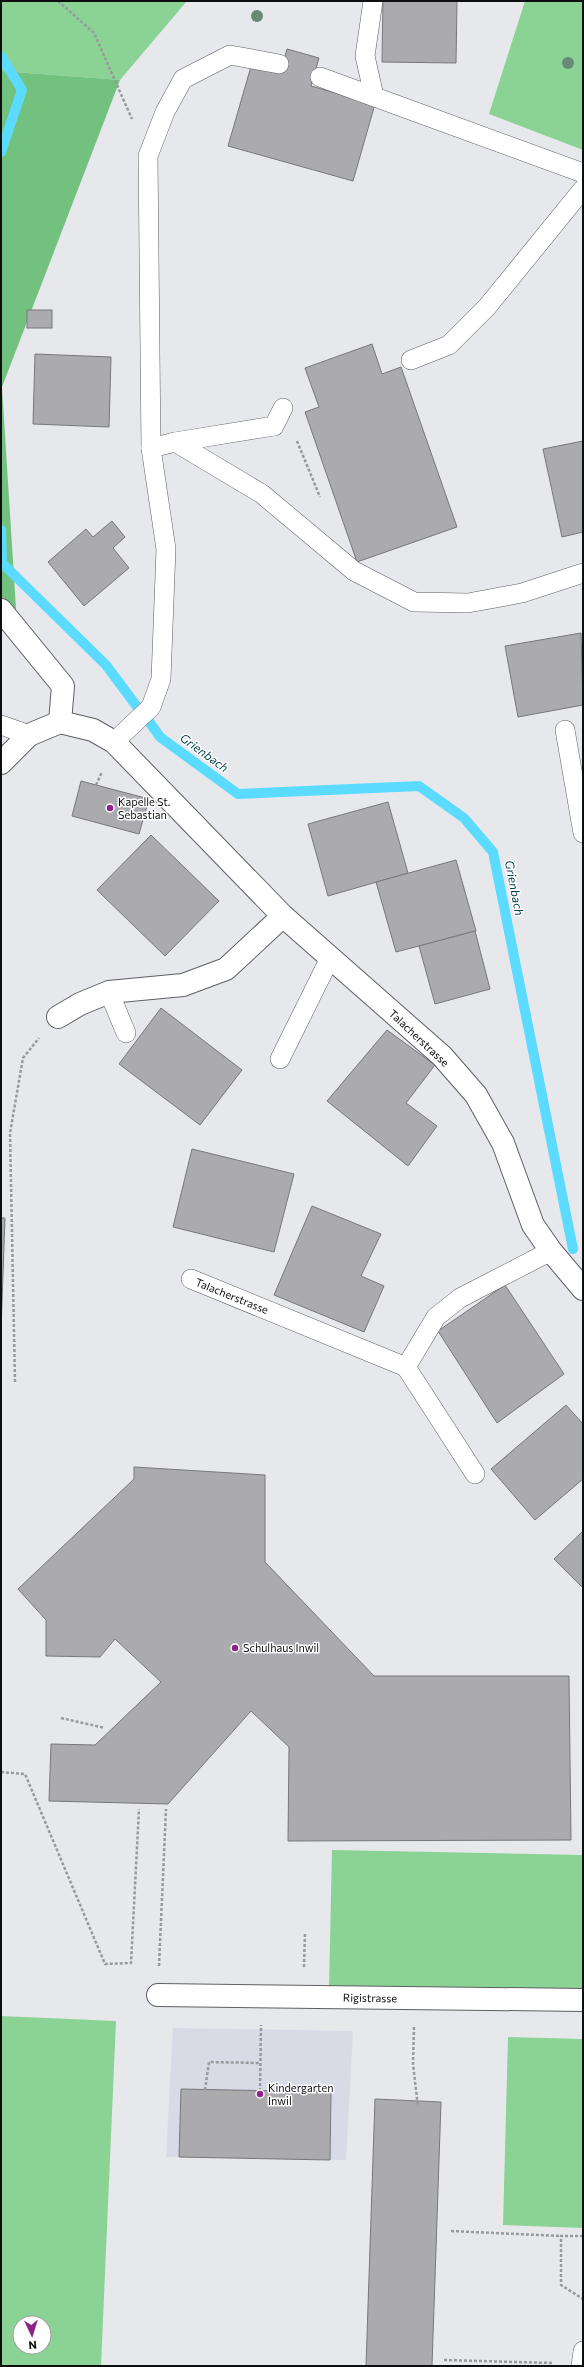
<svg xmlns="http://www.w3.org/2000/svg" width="584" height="2367" font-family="Commissioner,sans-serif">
<rect width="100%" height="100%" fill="#e7e8ec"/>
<polygon fill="#d8dbe6" points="173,2028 353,2031 346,2160 166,2157"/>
<g fill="#8ad394" fill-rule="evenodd">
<polygon points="1,1 187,1 120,80 1,71"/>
<polygon points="525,1 583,1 583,150 489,114"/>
<polygon points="332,1850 583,1855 583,1993 329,1988"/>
<path d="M1,2016L116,2021L101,2366H1ZM20,2323H44V2347H20Z"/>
<polygon points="508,2037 583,2039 583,2228 503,2225"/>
</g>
<polygon fill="#73c17f" points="1,71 120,80 2,387 18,641 1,617"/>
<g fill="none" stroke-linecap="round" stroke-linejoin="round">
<g stroke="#5bdbff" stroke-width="10">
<polyline points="1,56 22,90 1,152"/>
<polyline points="1,530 2,563 106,665 138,708"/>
<polyline points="148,720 160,737 238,794 419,786 464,818 493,852 573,1249"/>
</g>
</g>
<g fill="#abaaae" stroke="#78777b">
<polygon points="383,1 457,1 456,63 382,62"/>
<polygon points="287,49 319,58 311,86 375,104 353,181 228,146 252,63 281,71"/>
<rect x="27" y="310" width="25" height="18"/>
<polygon points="372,344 382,374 401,367 457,527 357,562 305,412 319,407 305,368"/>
<polygon points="35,354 111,357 109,427 33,424"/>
<polygon points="583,441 583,532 562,537 543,449"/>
<polygon points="112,521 125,537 113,548 129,568 84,606 48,562 86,529 93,537"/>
<polygon points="581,633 583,705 518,717 505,646"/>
<polygon points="81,781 149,799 139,834 72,816"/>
<polygon points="388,802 408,873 328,896 308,824"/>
<polygon points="151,835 219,901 165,956 97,890"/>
<polygon points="456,860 476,931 396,952 376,882"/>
<polygon points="475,931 490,989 435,1004 419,946"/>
<polygon points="161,1008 242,1070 200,1125 119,1064"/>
<polygon points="387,1030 435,1065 406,1103 437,1126 408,1166 327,1101"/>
<polygon points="192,1149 294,1174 274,1252 173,1227"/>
<polygon points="312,1206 381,1234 361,1276 384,1286 364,1332 274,1295"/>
<polygon points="1,1218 5,1218 1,1330"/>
<polygon points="505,1285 564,1374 497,1423 438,1331"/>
<polygon points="566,1405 583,1424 583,1479 535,1520 491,1469"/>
<polygon points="134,1467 265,1475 265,1562 374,1676 569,1676 571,1840 288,1841 289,1747 251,1711 168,1804 49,1801 51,1744 95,1745 161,1682 115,1639 100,1657 46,1656 46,1620 18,1589 134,1479"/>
<polygon points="583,1531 583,1588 554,1559"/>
<polygon points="181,2089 331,2092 330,2160 179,2157"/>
<polygon points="375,2099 441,2102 432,2366 366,2366"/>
</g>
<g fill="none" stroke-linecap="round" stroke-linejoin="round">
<g stroke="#5e5f62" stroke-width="20">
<g id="lane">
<polyline points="373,1 365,56 374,96"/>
<polyline points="320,77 583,173"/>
<polyline points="411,360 449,345 487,307 583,189"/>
<polyline points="175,442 274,426 283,408"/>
<polyline points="151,448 175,442 262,494 354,571 414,602 468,603 522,593 583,573"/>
<polyline points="1,725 29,735"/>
<polyline points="565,730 583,833"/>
<polyline points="114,742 151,707 161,679 166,549 151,448 148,156 165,112 183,79 230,55 279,64"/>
<polyline points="109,992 126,1033"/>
<polyline points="280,1059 330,958"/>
<polyline points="191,1279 406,1367"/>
<polyline points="475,1474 406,1367 436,1317 460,1298 551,1251"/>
<polyline points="581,2366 583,2351"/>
</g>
</g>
<g stroke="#5e5f62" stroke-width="24">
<g id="street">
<polyline points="1,610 63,686 60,722"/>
<polyline points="60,722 93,730 114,742 283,916 442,1056 476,1095 503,1143 533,1225 551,1251 583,1289"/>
<polyline points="1,763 29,735 60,722"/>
<polyline points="58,1017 80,1004 109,992 183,985 226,969 283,916"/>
<polyline points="158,1995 583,2000"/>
</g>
</g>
<g stroke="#98999c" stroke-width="2.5" stroke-dasharray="3 2" stroke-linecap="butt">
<polyline points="58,1 94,33 132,119"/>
<polyline points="297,441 320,497"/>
<polyline points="96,785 102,772"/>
<polyline points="15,1382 10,1133 23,1058 39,1038"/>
<polyline points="61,1718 105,1728"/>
<polyline points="1,1772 25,1774 105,1964 131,1963 139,1809"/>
<polyline points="159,1966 166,1809"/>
<polyline points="304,1967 305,1932"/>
<polyline points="414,2027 413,2064 418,2107"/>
<polyline points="205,2090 209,2062 260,2063"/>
<polyline points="260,2091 261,2025"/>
<polyline points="451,2231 561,2236"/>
<polyline points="583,2236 561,2236 561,2285 583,2299"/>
<polyline points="444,2360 552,2363"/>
</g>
<use href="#lane" stroke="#fff" stroke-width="19"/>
<use href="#street" stroke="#fff" stroke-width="22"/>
</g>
<g fill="#688a75">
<circle cx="257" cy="16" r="6"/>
<circle cx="568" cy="63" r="6"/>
</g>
<g fill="#8b2389" stroke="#fff" stroke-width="1.5">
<circle cx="110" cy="808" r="4"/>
<circle cx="235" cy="1648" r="4"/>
<circle cx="260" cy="2094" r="4"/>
</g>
<g text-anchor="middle" stroke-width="3" stroke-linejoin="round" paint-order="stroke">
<g font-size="11" fill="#0d0e0f" stroke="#fff" text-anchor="start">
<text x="118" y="806">Kapelle St.<tspan x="118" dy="13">Sebastian</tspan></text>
<text x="243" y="1652">Schulhaus Inwil</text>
<text x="268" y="2092">Kindergarten<tspan x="268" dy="13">Inwil</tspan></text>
</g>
<g font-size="11" fill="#0d0e0f" stroke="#fff">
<text transform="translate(419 1038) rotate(43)" y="4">Talacherstrasse</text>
<text transform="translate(232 1296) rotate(22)" y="4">Talacherstrasse</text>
<text transform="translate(370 1998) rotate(1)" y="4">Rigistrasse</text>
</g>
<g font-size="12" font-style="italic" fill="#003e4c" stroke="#fff">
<text transform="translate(204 753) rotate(36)" y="4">Grienbach</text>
<text transform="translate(514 888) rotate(79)" y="4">Grienbach</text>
</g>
</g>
<rect width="584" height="2367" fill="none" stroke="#0d0e0f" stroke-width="4"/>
<g transform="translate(32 2335) rotate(176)"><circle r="19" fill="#ffffff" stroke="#9e9f9f"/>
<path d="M0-3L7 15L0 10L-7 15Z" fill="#8b2389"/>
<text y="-6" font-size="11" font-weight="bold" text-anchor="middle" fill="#0d0e0f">N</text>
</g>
</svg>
